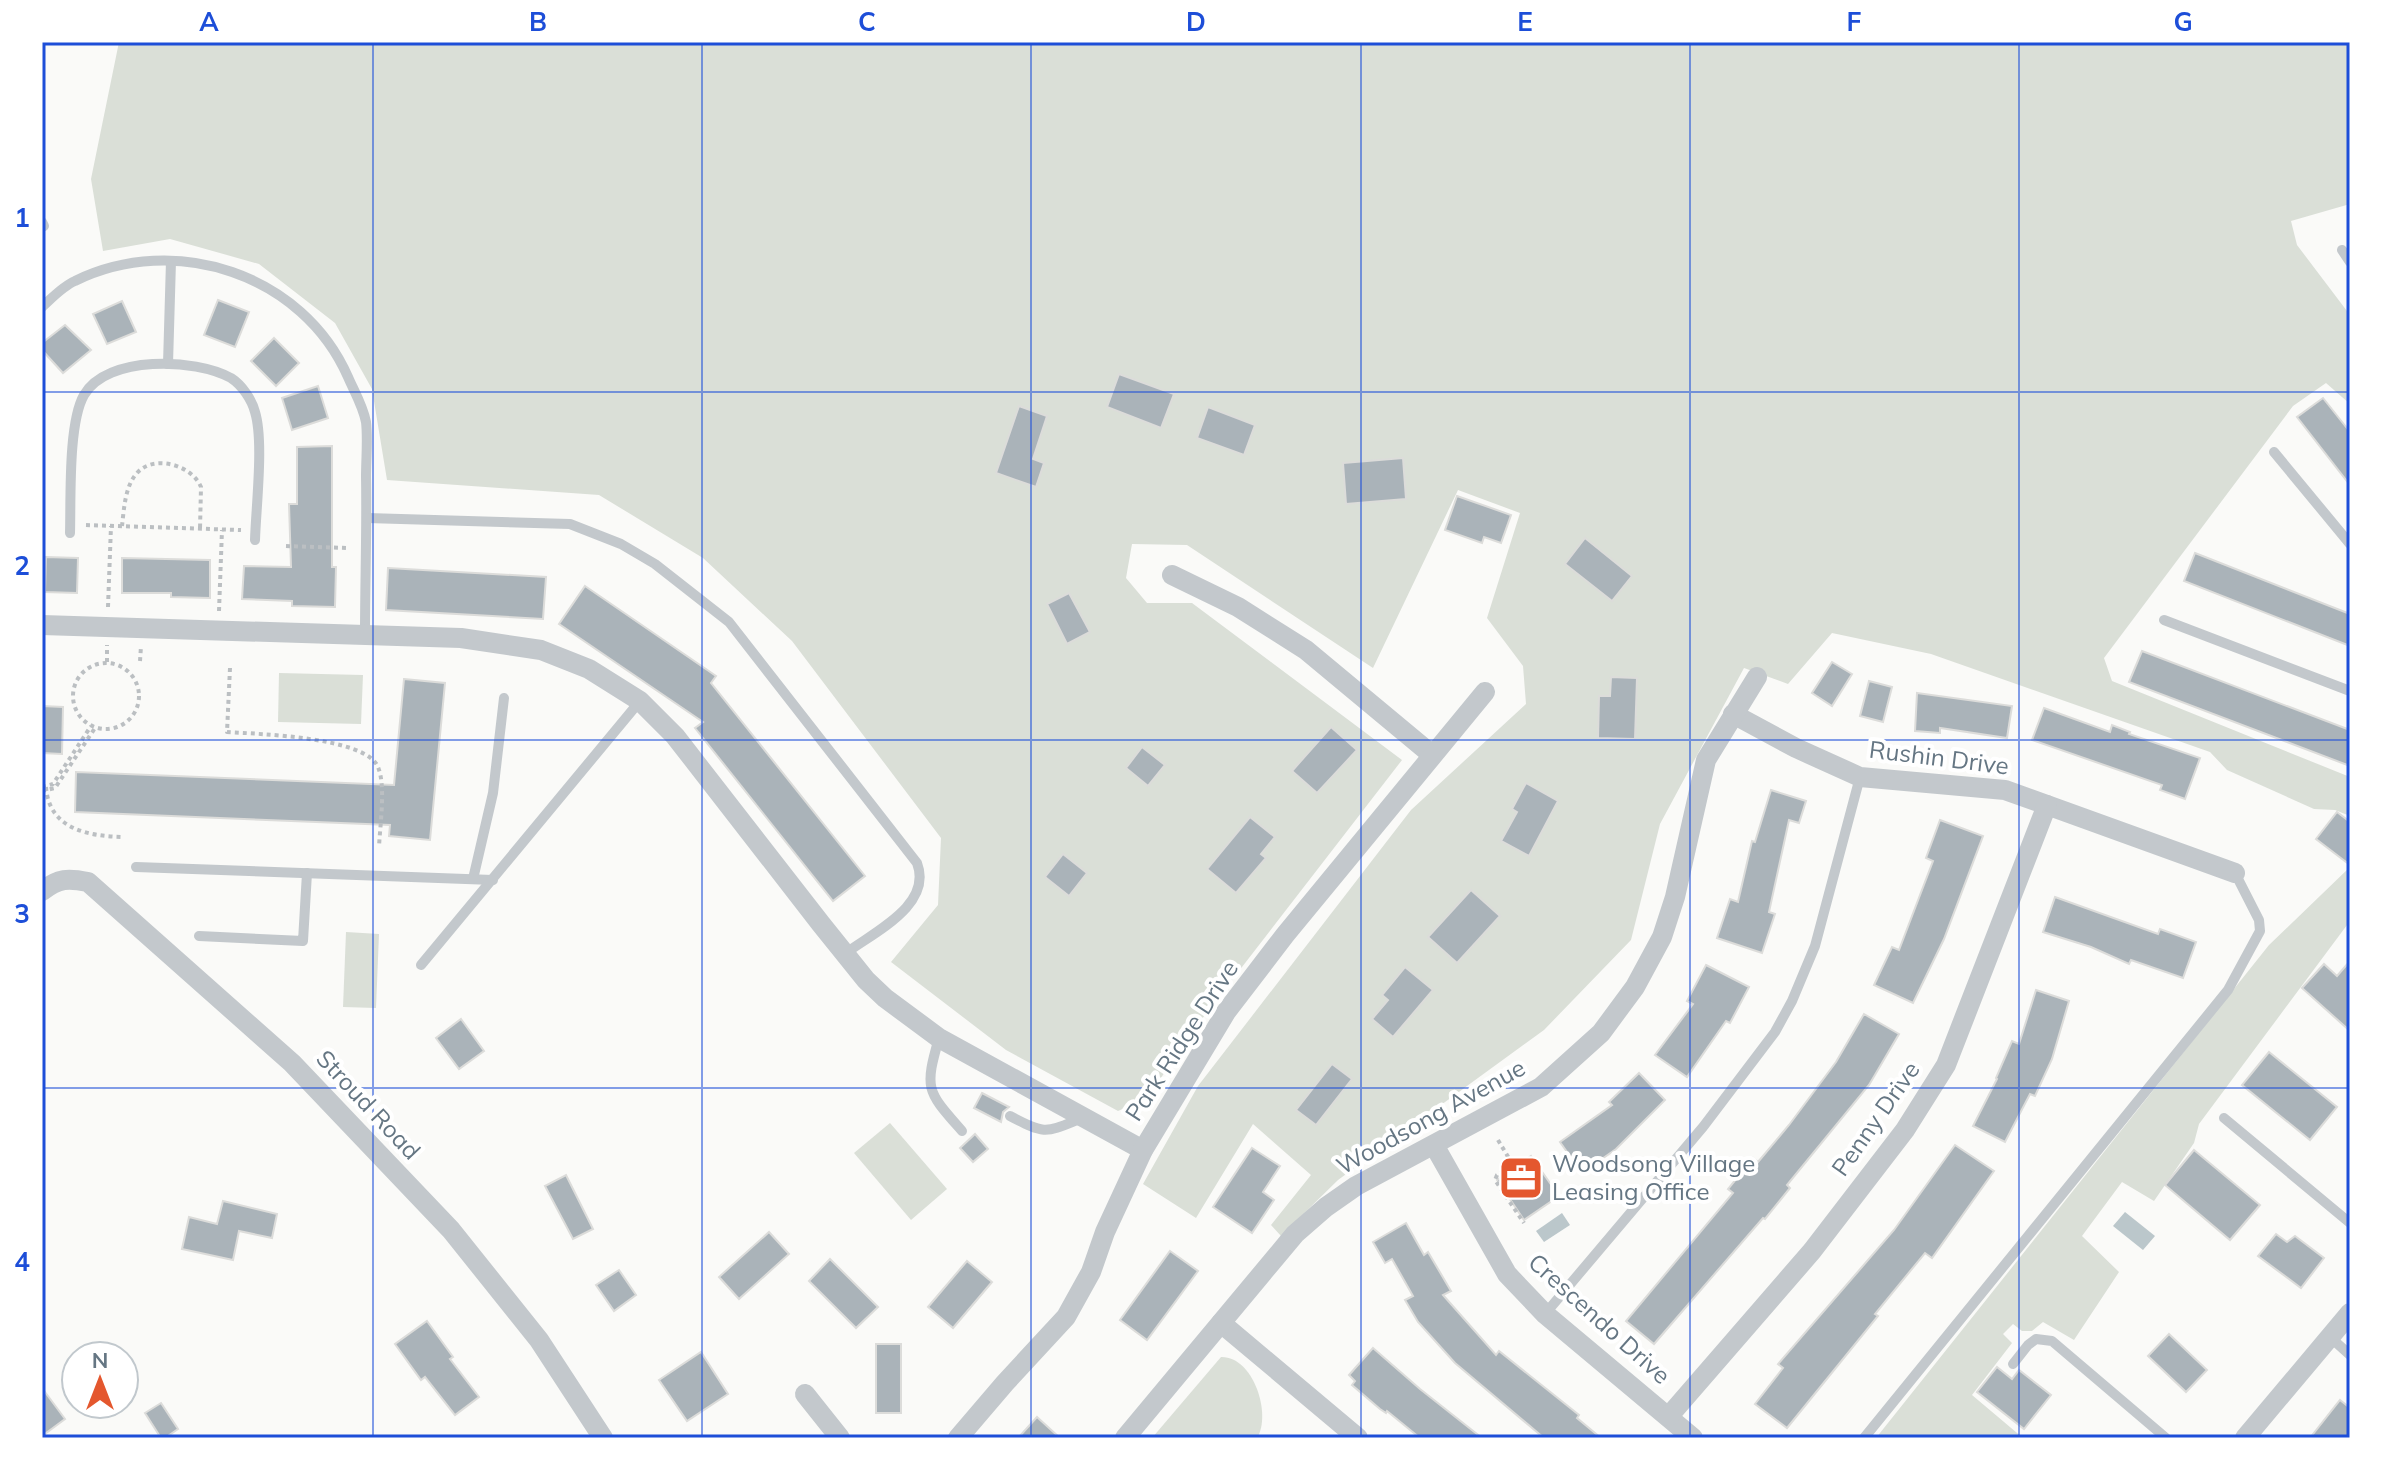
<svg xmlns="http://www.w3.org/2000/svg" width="2392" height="1480" font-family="Mulish,sans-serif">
<rect width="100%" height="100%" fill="#fafaf8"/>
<g fill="#dadfd7">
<polygon points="119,42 2350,42 2350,204 2291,221 2297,245 2350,315 2350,404 2326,383 2293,406 2104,658 2112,681 2350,777 2350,816 2335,810 2314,809 2227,770 2210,752 1931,654 1832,633 1788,684 1744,668 1660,824 1631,940 1544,1030 1338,1180 1281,1236 1271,1225 1311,1175 1253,1124 1196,1218 1143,1184 1198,1086 1411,810 1526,704 1523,666 1487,618 1520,513 1458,490 1373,668 1187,545 1132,544 1126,578 1147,603 1192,603 1402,760 1201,1020 1147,1098 1118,1111 1006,1050 891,962 938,905 941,838 792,641 703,558 599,495 387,480 372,389 335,323 259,264 170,239 103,251 91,179"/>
<polygon points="279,673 363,675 361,724 278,722"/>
<polygon points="2350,867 2350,921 2199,1124 2194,1143 2154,1201 2122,1182 2082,1236 2119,1272 2074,1340 2043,1322 2032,1331 2022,1331 2013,1324 2003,1334 2012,1343 1972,1395 2023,1438 1876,1438 2269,945"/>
<polygon points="346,932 379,934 376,1008 343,1007"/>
<polygon points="890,1123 947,1189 911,1220 854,1153"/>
<path d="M1221,1357C1253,1356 1272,1414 1257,1438H1152Z"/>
</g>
<g fill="#bbc7cb">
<polygon points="2125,1212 2155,1236 2143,1250 2113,1226"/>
<polygon points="1562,1213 1570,1225 1544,1242 1536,1231"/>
</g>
<g fill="#aab3b9" stroke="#dcdcda" stroke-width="2">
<polygon points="218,300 249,312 235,347 204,335"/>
<polygon points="122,301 136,332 107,344 93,314"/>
<polygon points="65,325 91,350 63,373 42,350 42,343"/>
<polygon points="274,338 299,363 276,386 251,361"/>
<polygon points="1119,374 1174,394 1161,428 1107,407"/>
<polygon points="318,386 328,418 292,430 282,398"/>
<polygon points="2323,398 2350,432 2350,485 2297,417"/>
<polygon points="1019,406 1047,416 1033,459 1044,463 1036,487 996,473"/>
<polygon points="1208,407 1255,425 1244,455 1197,438"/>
<polygon points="332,446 332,567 336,567 335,607 292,606 292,601 242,599 244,566 291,567 289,504 297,504 297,447"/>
<polygon points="1403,458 1406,499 1346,504 1343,463"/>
<polygon points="1457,496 1511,515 1501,543 1484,537 1482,543 1445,530"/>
<polygon points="1585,538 1632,576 1612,601 1565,564"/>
<polygon points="2195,553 2350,614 2350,646 2184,581"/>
<polygon points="46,557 78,558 77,593 45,592"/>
<polygon points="122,558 210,560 210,598 171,597 171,593 122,593"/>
<polygon points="388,568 546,577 543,619 386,610"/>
<polygon points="585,586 716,676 711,683 865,876 833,901 695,728 703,722 559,624"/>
<polygon points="1069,593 1090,632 1067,644 1047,604"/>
<polygon points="2142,651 2350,730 2350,766 2129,682"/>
<polygon points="1832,662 1852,674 1832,706 1812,693"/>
<polygon points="1611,677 1637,678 1635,739 1598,738 1599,696 1610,696"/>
<polygon points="404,679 445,683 430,840 389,836 390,825 75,812 76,772 394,785"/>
<polygon points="1869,681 1892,687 1883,722 1860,716"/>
<polygon points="1917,693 2012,706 2007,738 1940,728 1940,733 1915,731"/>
<polygon points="42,706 63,707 62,754 42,753"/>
<polygon points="2044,708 2110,732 2112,725 2130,732 2129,734 2200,758 2185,799 2160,790 2162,785 2032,740"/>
<polygon points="1331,727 1357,750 1317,793 1292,771"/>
<polygon points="1142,747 1165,765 1148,786 1126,768"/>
<polygon points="1526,783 1558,801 1529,856 1501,841 1517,812 1512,809"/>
<polygon points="1771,790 1806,801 1799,823 1789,820 1769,912 1775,914 1762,953 1717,938 1730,899 1738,902 1752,841 1755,842"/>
<polygon points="2337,812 2350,822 2350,865 2316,839"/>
<polygon points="1250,817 1275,837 1261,854 1266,858 1236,893 1207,869"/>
<polygon points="1940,820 1983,836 1944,939 1913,1003 1874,985 1892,947 1899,950 1933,861 1926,858"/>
<polygon points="1063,854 1087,873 1069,896 1045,877"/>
<polygon points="1471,890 1500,916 1457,963 1428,937"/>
<polygon points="2055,897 2158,934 2160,929 2196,942 2183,978 2131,960 2129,964 2091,947 2043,932"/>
<polygon points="2350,961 2350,1031 2302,988 2324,964 2337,976"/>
<polygon points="1706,965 1749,987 1730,1023 1726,1021 1687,1077 1655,1055 1693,1004 1687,1001"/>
<polygon points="1405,967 1433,990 1393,1037 1372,1019 1388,1000 1382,995"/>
<polygon points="2036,990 2069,1001 2052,1059 2035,1096 2030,1094 2005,1142 1973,1126 1997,1079 1996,1078 2012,1041 2019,1044"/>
<polygon points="1864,1014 1899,1034 1869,1085 1787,1185 1790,1188 1765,1219 1763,1218 1654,1344 1626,1321 1733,1193 1728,1189 1753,1158 1758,1162 1789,1125 1836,1062"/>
<polygon points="461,1019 484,1051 459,1069 436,1038"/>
<polygon points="2269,1052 2337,1107 2310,1140 2242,1085"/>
<polygon points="1332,1064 1352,1079 1316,1125 1296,1110"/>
<polygon points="1639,1073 1665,1100 1616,1149 1582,1173 1560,1142 1612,1105 1609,1102"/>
<polygon points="982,1093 1009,1107 1003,1112 1001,1122 974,1108"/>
<polygon points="975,1134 988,1149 973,1162 960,1148"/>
<polygon points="1955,1145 1994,1171 1932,1258 1925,1253 1875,1314 1878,1316 1787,1428 1755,1404 1783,1368 1778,1364 1894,1230"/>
<polygon points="1252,1148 1280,1166 1263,1192 1274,1200 1252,1233 1213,1207"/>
<polygon points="2194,1150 2260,1205 2230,1240 2165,1185"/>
<polygon points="1531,1156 1559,1196 1524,1220 1497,1180"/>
<polygon points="566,1175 593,1229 573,1239 545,1186"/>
<polygon points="223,1201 277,1214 272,1238 239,1231 233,1260 182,1249 189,1217 217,1224"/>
<polygon points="1406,1223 1424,1255 1428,1252 1451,1291 1443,1295 1496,1355 1499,1351 1579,1415 1577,1418 1601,1438 1544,1438 1455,1363 1418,1322 1405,1300 1413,1296 1392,1259 1385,1263 1373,1242"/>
<polygon points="769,1232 789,1254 739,1299 719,1277"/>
<polygon points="2276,1234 2287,1242 2295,1236 2324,1258 2301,1288 2258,1256"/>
<polygon points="1170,1251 1198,1271 1147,1340 1120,1320"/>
<polygon points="830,1259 878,1307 856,1328 809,1281"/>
<polygon points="967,1261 992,1282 953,1328 928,1307"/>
<polygon points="619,1270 636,1295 614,1311 596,1285"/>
<polygon points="427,1321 453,1357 450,1359 479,1397 455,1415 425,1377 421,1380 395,1344"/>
<polygon points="2169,1334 2207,1370 2186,1392 2148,1356"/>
<rect x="876" y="1344" width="25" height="69"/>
<polygon points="1373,1348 1420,1389 1482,1438 1420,1438 1387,1411 1386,1413 1380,1409 1352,1385 1355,1381 1349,1375"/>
<polygon points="701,1352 728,1394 687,1421 659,1380"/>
<polygon points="1997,1367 2012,1379 2019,1370 2051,1395 2024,1429 1977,1392"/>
<polygon points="42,1388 65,1419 42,1436"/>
<polygon points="2340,1400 2350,1408 2350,1438 2310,1438"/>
<polygon points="161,1403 178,1429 165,1438 161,1438 145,1413"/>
<polygon points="1037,1417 1060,1438 1018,1438"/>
</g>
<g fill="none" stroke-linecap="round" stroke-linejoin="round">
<g stroke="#bbbfc2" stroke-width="4" stroke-dasharray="4 4" stroke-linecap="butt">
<polyline points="86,525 241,530"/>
<path d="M122,526C124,509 125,486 137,473C154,454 192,465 201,487L200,529"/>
<polyline points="286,546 347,548"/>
<polyline points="108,607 111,526"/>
<polyline points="219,611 222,530"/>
<polyline points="140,661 141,646"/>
<polyline points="107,662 107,645"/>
<circle cx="106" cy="696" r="33"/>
<path d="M230,668L227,732C258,734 366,737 378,767C386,786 380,825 379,847"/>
<polyline points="42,787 53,784 91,726"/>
<path d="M46,787C49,829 88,836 122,837"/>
<polyline points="42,791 55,788 95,728"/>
<polyline points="1498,1140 1513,1165 1497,1175 1495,1180 1524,1223"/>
<polyline points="1513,1165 1518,1173"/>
</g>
<g stroke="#c3c8cc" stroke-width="10">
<polyline points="42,222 44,226 42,227"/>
<polyline points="2342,250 2350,262"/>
<path d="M42,307C52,298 63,286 75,281C175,232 303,274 348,377C354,391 363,406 366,422C368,439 366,459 366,477C367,529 365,582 365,635"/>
<polyline points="168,364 171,261"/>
<polyline points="2274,452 2350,544"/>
<path d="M367,518L570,524L621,544L655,564L729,622L917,863C933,905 874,932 846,953"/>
<path d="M70,533C71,499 68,423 84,395C107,355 195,358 231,378C242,385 252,400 255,412C264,441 256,507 255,540"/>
<polyline points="2164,620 2350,691"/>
<polyline points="136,867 493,880"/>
<polyline points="473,879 493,793 504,698"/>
<polyline points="199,936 303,941 307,873"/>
<polyline points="421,965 640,701"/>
<path d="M939,1038C924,1090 927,1091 962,1131"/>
<path d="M1010,1116C1046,1135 1045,1133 1082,1118"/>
<polyline points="2224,1118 2350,1223"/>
<polyline points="1545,1314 1703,1127 1775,1032 1792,1001 1815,946 1860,777"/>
<polyline points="2330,1337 2350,1355"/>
<polyline points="2013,1364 2028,1345 2036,1339 2052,1341 2166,1438"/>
<polyline points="1864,1438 2228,990 2260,931 2259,920 2235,873"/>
</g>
<g stroke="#c3c8cc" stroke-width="20">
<polyline points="1172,575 1238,607 1306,650 1431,754"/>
<polyline points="42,625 461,638 541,650 589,669 640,701 675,736 821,924 866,980 885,998 939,1038 1143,1150"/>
<polyline points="1733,714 1796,748 1860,777 2005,790 2235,873"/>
<path d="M42,891C59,878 68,878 88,882L292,1063L451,1230L539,1340L603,1438"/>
<polyline points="1434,1145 1507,1274 1545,1314 1693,1438"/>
<polyline points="1221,1323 1358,1438"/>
<polyline points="805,1394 840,1438"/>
<polyline points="1669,1416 1812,1251 1905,1130 1946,1065 2047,805"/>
<polyline points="958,1438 1005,1383 1066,1317 1091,1272 1105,1232 1143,1150 1226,1012 1285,935 1485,692"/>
<polyline points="1125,1438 1295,1234 1326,1207 1356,1186 1541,1087 1601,1033 1635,987 1662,937 1675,897 1706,760 1757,677"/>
<polyline points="2245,1438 2350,1313"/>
</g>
</g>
<path fill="none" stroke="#1d4ed8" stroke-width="2" stroke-opacity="0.55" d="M373,42V1438M702,42V1438M1031,42V1438M1361,42V1438M1690,42V1438M2019,42V1438M42,392H2350M42,740H2350M42,1088H2350"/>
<defs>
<g id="office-square" transform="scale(2.3)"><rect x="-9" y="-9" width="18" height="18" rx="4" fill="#e4572e" stroke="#fff"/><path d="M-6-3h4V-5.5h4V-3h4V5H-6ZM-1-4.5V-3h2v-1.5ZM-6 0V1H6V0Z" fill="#fff"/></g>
</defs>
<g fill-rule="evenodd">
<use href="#office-square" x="1521" y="1178"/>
</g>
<g text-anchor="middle" stroke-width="8" stroke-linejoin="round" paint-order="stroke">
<g font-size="24" fill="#657683" stroke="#fff">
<text transform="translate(1939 758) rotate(7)" y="8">Rushin Drive</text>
<text transform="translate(1182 1041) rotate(-57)" y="8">Park Ridge Drive</text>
<text transform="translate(368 1105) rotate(47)" y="8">Stroud Road</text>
<text transform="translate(1431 1117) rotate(-29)" y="8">Woodsong Avenue</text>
<text transform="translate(1876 1119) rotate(-55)" y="8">Penny Drive</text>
<text transform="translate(1599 1319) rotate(42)" y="8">Crescendo Drive</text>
</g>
<g font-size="24" fill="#657683" stroke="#fff" text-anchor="start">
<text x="1552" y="1172">Woodsong Village<tspan x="1552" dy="28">Leasing Office</tspan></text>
</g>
</g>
<rect width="2392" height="1480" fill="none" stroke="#ffffff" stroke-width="88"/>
<g transform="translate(100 1380)"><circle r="38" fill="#ffffff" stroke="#c1c8cd" stroke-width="2"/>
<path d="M0-6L14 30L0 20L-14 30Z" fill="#e4572e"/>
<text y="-12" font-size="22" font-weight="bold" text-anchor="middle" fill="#657683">N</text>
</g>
<rect x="44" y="44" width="2304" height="1392" fill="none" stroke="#1d4ed8" stroke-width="3"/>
<g font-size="26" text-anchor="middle" font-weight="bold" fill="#1d4ed8">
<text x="209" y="31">A</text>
<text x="538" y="31">B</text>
<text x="867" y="31">C</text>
<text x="1196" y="31">D</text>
<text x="1525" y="31">E</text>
<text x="1854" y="31">F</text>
<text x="2183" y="31">G</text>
<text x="22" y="227">1</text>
<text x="22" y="575">2</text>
<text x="22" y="923">3</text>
<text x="22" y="1271">4</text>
</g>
</svg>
